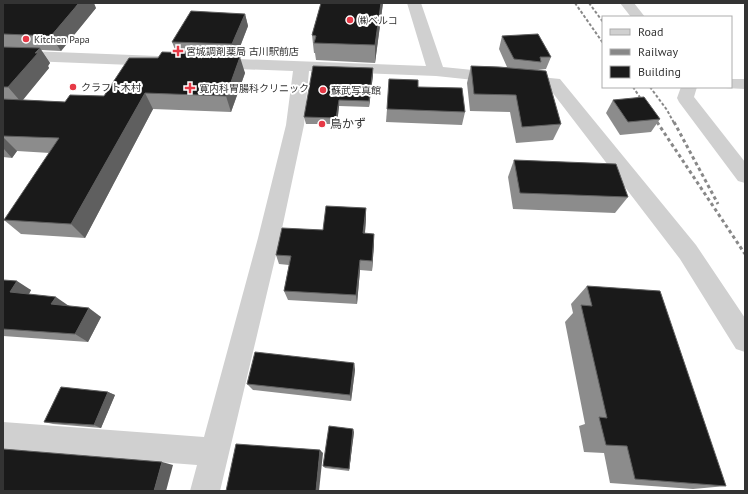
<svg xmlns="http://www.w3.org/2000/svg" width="748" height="494" font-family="'PT Sans','Noto Sans JP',sans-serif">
<rect width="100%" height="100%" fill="#fff"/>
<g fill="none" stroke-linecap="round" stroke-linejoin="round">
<g fill="#d0d0d0" fill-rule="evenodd">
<polygon points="407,3 421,3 443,67 560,79 696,245 745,318 745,352 736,349 680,259 549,88 436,76 309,71 304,125 280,238 220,491 190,491 197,465 3,450 3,422 204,437 258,238 286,125 293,71 212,68 206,66 204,63 206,60 212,58 426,66"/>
<polygon points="620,3 634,3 645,17 631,17"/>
<polygon points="3,50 158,56 164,58 166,61 164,64 158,66 3,60"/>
<polygon points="731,79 745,79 745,89 725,88 731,87"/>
<polygon points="681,87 697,87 694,97 745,162 745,183 738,181 679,102 677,98"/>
</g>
<g stroke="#888" stroke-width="2" stroke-dasharray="3 2" stroke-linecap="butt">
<polyline points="575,3 603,43"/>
<polyline points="589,3 603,22"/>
<polyline points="633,87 657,123"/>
<polyline points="650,87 667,110 674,123"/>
</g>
<g stroke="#888" stroke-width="3" stroke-dasharray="3.5 3" stroke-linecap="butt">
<polyline points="657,122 745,254"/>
<polyline points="674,122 718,204"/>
</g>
</g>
<g fill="#8c8c8c">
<polygon points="3,3 96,8 61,51 41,50 50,63 48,66 49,68 23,100 65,102 104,96 158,58 176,52 172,42 245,14 248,26 236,57 245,73 231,112 153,109 85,238 21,234 4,220 50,153 17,151 12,158 3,157"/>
<polygon points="321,3 383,3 375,63 316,60 315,53 314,53 312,35"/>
<polygon points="502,36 551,57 546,69 538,70 538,71 561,124 553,140 516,143 510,112 470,111 467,83 471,66 507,67 499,49"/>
<polygon points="373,75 369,107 339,106 337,124 306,124 304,117"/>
<polygon points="418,87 465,112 462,125 386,122 387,109"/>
<polygon points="613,100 660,119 651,132 620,135 606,113"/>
<polygon points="514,160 628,197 615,213 513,209 508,177"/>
<polygon points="366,208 366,219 365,233 374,244 372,271 360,270 357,304 288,300 284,291 289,265 279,264 276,255"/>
<polygon points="3,280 31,290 29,294 69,306 101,317 88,342 3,336"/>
<polygon points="587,286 726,486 693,489 610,483 604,453 584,452 579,426 585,424 565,322 573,313 571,304"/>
<polygon points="354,363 355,370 351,401 253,390 247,384"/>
<polygon points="108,392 115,395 101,428 53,424 44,422"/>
<polygon points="354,432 349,471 325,468 323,466"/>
</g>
<g fill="#5f5f5f">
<polygon points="79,3 94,3 96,8 61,51 51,36"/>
<polygon points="381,3 383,3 375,63 375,45"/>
<polygon points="245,14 248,26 236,57 232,44"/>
<polygon points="40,48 50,63 48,66 49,68 21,102 8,87"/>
<polygon points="240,57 245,73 231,112 226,96"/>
<polygon points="373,68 373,75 369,107 369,101"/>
<polygon points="145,93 153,109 85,238 71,224"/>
<polygon points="339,100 339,106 337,124 336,118"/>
<polygon points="3,137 17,151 12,158 3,148"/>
<polygon points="366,208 366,219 364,243 363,233"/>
<polygon points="374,234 374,244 372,271 372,261"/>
<polygon points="360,260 360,270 357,304 356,295"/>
<polygon points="17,281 31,290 25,301 10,292"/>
<polygon points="56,297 69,306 51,304"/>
<polygon points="89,308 101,317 88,342 75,334"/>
<polygon points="354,363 355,370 351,401 350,395"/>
<polygon points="108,392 115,395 101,428 94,425"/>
<polygon points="353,429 354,432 349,471 349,469"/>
<polygon points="320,450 323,453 319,491 316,491"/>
<polygon points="162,462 173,465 166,491 154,491"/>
</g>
<g fill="#1a1a1a" stroke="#5f5f5f">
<polygon points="3,3 79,3 51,36 3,34"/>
<polygon points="321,3 381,3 375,45 314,43 316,36 312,35"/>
<polygon points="191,11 245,14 232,44 172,42"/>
<polygon points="538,34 551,57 540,57 541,62 514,59 502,36"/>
<polygon points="3,47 40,48 35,53 38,53 8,87 3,87"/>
<polygon points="162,52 225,54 224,57 240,57 226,96 145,93 71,224 4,220 59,138 3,136 3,99 65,102 70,95 104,96 129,58 158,58"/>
<polygon points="313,66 373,68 369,101 339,100 336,118 304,117"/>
<polygon points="471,66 498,67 546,71 561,124 522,127 516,95 474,94"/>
<polygon points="389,79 418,80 418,87 462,88 465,112 387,109"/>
<polygon points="644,97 660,119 628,122 613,100"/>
<polygon points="514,160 616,164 628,197 520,193"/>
<polygon points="326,206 366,208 363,233 374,234 372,261 360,260 356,295 284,291 291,256 276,255 282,228 323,230"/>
<polygon points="3,280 17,281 10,292 56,297 51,304 89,308 75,334 3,329"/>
<polygon points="587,286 660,291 726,486 635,479 627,446 606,445 599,417 607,418 581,305 592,306"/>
<polygon points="255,352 354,363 350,395 247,384"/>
<polygon points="61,387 108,392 94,425 44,422"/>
<polygon points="329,426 353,429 349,469 323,466"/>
<polygon points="236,444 320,450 316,491 226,491"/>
<polygon points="3,449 162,462 154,491 3,491"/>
</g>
<g fill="#e63946" stroke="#fff" stroke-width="1.5">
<circle cx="350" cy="20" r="4"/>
<circle cx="26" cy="39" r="4"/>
<path d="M176 45h4v4h4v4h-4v4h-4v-4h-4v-4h4z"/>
<circle cx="73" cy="87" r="4"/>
<path d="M188 82h4v4h4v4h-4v4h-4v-4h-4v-4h4z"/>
<circle cx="323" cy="90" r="4"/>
<circle cx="322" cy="124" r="4"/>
</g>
<g text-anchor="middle" stroke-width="4" stroke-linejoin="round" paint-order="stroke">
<g font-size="10" fill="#333" stroke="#fff" text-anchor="start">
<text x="358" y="24">㈱ベルコ</text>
<text x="34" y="43">Kitchen Papa</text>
<text x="186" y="55">宮城調剤薬局 古川駅前店</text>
<text x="81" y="91">クラフト木村</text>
<text x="199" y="92">寛内科胃腸科クリニック</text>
<text x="331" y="94">蘇武写真館</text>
</g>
<g font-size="12" fill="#333" stroke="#fff" text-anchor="start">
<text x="330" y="128">鳥かず</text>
</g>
</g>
<rect width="748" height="494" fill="none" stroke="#333333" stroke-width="8"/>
<rect x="602" y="16" width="130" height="72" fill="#ffffff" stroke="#adadad"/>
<rect x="610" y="29" width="20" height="6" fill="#d0d0d0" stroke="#adadad"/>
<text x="638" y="36" font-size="12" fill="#333333">Road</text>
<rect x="610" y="49" width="20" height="6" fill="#888888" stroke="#adadad"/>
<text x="638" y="56" font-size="12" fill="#333333">Railway</text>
<rect x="610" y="66" width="20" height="12" fill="#1a1a1a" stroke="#adadad"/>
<text x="638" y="76" font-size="12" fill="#333333">Building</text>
</svg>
